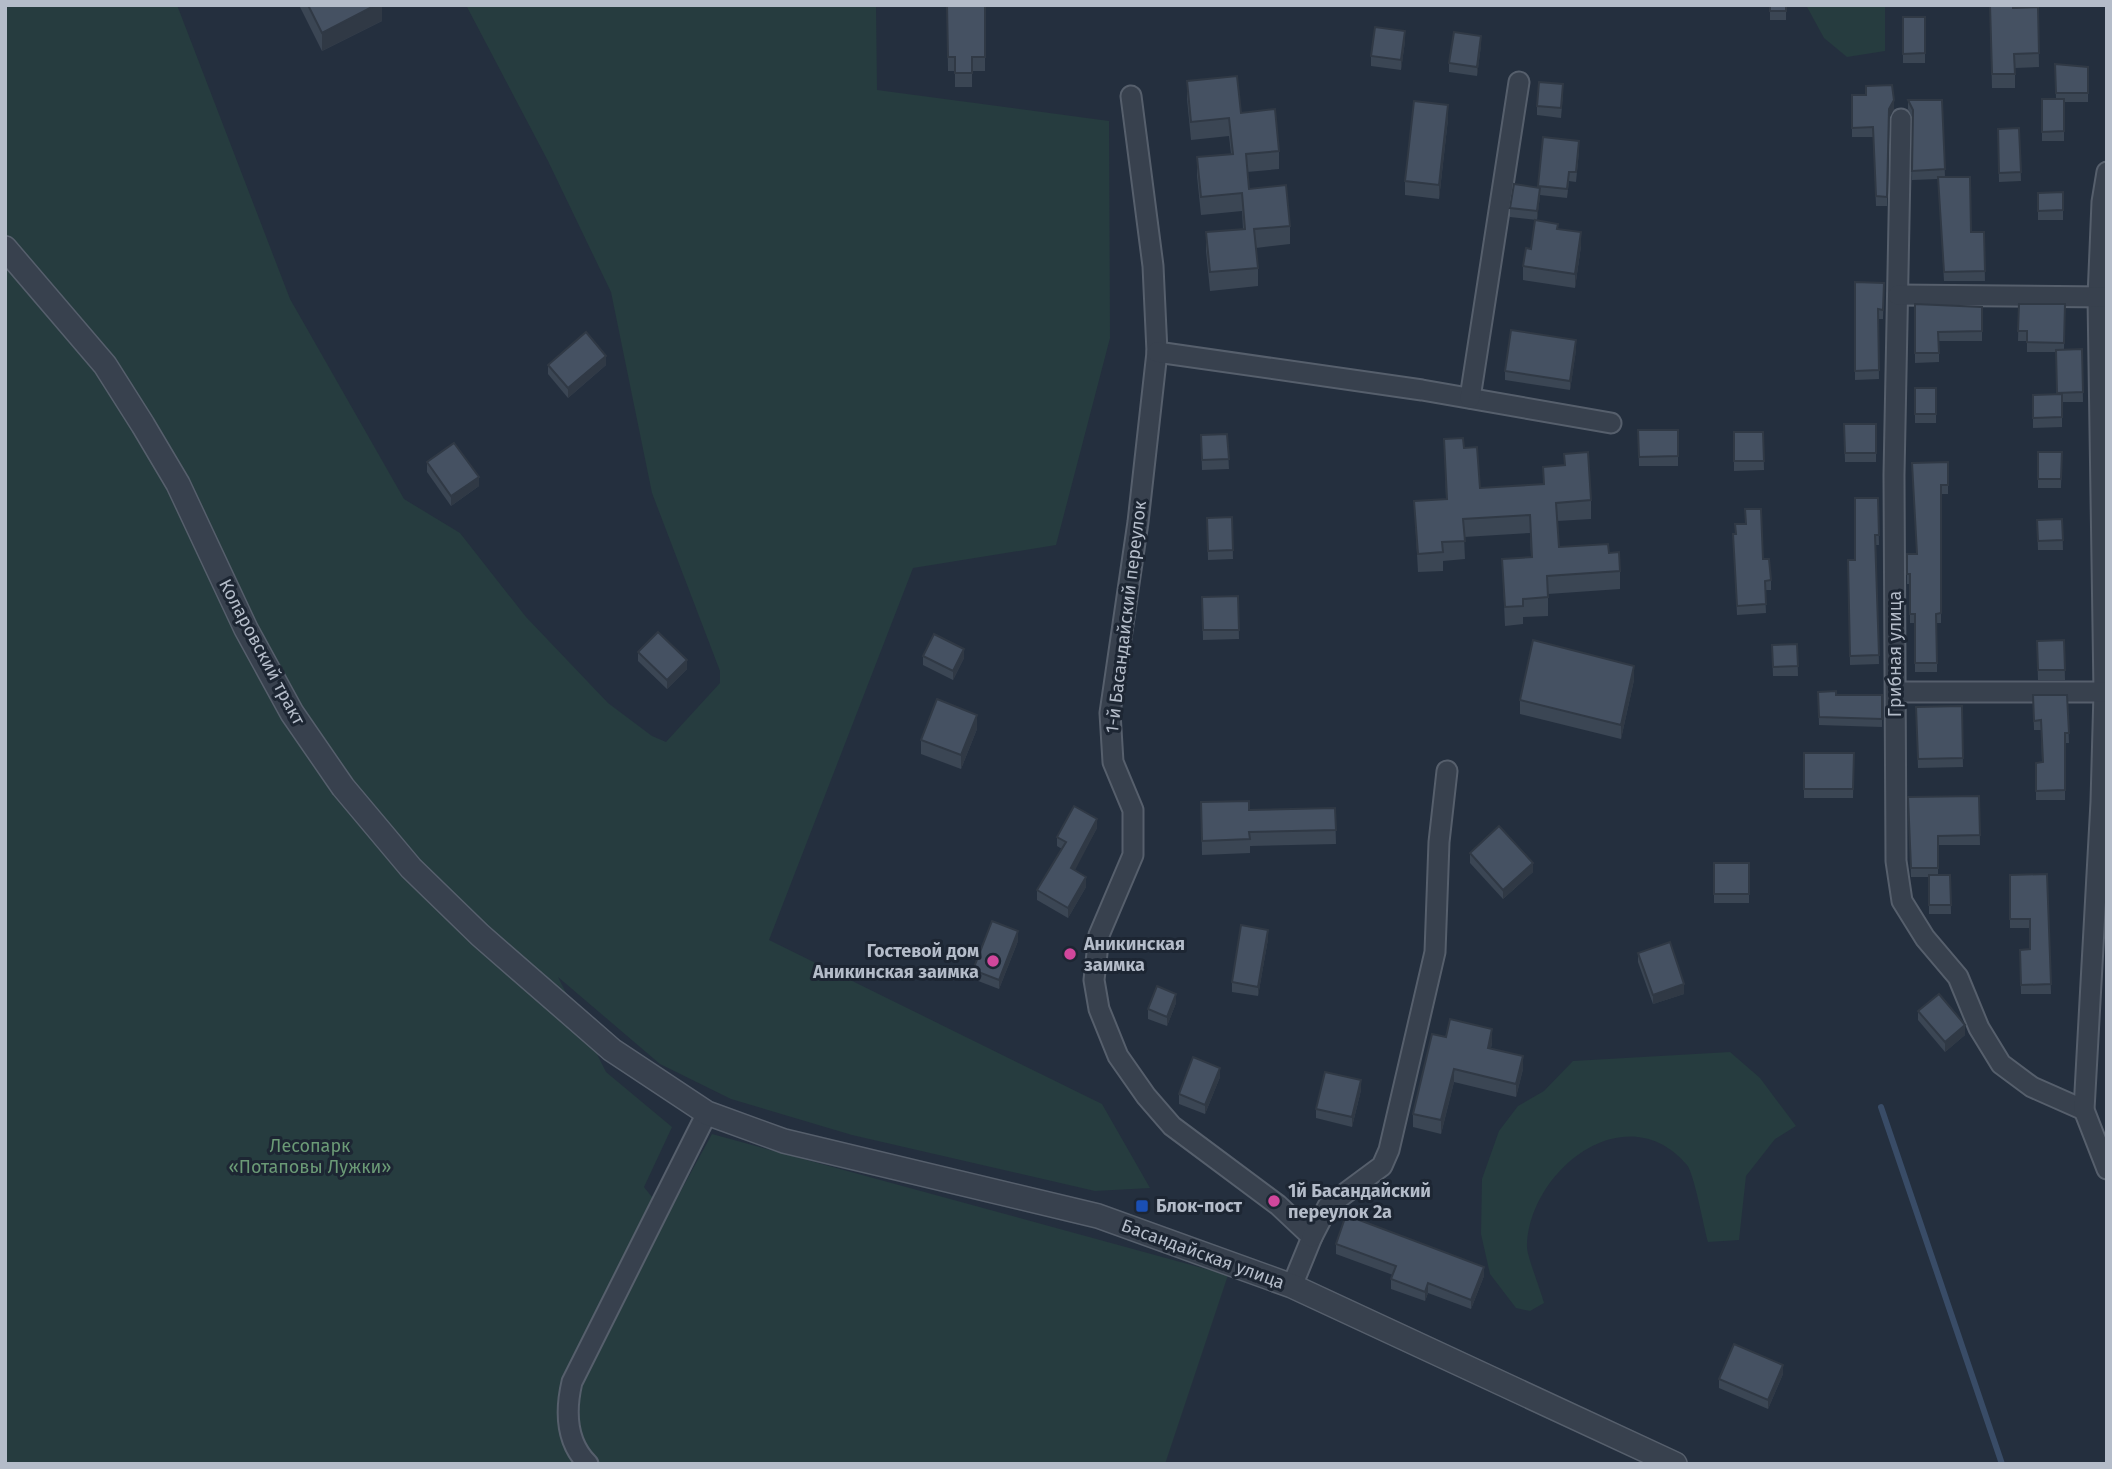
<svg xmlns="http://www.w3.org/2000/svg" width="2112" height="1469" font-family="'Fira Sans',sans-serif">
<rect width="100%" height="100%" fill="#242f3e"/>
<g fill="#263c3f">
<polygon points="5,5 177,5 290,299 404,499 460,533 526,617 608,703 652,736 666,742 720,683 720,671 652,493 611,292 548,161 466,5 876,5 877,90 1109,121 1110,338 1056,545 913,568 769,940 1102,1104 1150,1188 1095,1191 852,1135 731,1099 660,1064 558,977 606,1072 672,1127 644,1187 667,1216 712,1134 1228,1275 1165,1464 5,1464"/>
<polygon points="1806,5 1885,5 1885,51 1847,57 1824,38"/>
<path d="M1730,1052L1760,1078L1796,1126L1775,1139L1746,1176L1739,1240L1708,1242C1704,1228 1694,1173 1687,1165C1626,1093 1528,1171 1527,1247C1527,1256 1541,1291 1544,1303L1530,1311L1516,1308L1490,1274L1481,1234L1482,1179L1499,1131L1518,1106L1544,1091L1573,1061Z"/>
</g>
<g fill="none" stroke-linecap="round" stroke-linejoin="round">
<polyline stroke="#394c67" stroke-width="6" points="1881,1107 2002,1464"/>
<g stroke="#565f6c" stroke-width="23">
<g id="minor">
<polyline points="1131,96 1153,266 1157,352 1138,522 1110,713 1113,762 1133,810 1133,855 1099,935 1094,980 1099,1009 1118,1056 1146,1096 1172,1126 1278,1205 1312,1237 1292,1286"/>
<polyline points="1901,119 1894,475 1896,861 1902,901 1925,938 1958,977 1979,1028 2001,1064 2032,1087 2084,1110"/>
<polyline points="2107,172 2102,202 2098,297 2104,692 2101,802 2084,1110 2107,1169"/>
<polyline points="1898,295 2107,297"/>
<polyline points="1157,352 1422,390 1611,423"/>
<polyline points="1470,398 1519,82"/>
<polyline points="1896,692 2104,692"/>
<polyline points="1312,1237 1328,1206 1382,1166 1389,1150 1435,952 1439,842 1447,771"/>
<path d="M588,1464C566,1442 565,1412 572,1382L707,1113"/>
</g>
</g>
<g stroke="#565f6c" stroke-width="26">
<polyline id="tertiary" points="5,248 105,365 143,425 178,484 246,629 292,713 343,787 411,868 480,935 612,1050 707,1113 784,1141 1098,1216 1292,1286 1675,1464"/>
</g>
<use href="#minor" stroke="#38414e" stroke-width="19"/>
<use href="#tertiary" stroke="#38414e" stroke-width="23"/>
</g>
<g fill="#3b4654">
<polygon points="299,5 382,5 382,21 322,51"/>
<polygon points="947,5 985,5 985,71 972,71 972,87 955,87 955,71 948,71"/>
<rect x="1770" y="5" width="16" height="15"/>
<polygon points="1990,5 2013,8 2038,7 2039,67 2015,68 2015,88 1992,88"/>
<rect x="1903" y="17" width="22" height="46"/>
<polygon points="1405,41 1401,70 1371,66 1371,56"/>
<polygon points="1481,45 1477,76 1449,72 1449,63"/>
<polygon points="2055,64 2088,67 2088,102 2064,102 2064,141 2042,141 2042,99 2056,99"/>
<polygon points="1187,81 1241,113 1279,151 1279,169 1247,172 1249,189 1290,226 1290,244 1256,248 1258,268 1258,286 1210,291 1206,251 1206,232 1243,229 1242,211 1201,215 1197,176 1197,157 1231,154 1229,136 1191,140 1187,99"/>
<polygon points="1563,94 1561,118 1537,115 1537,106"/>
<polygon points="1852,95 1894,109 1889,119 1887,206 1876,206 1873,137 1852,137"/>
<polygon points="1908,100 1942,100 1945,177 1971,232 1984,232 1985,281 1944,281 1938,179 1912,180 1913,119 1908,109"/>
<polygon points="1448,119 1439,199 1405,195 1405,181"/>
<polygon points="2019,128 2021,181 1999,182 1998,129"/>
<polygon points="1543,137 1579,151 1576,182 1569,181 1567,198 1540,195 1537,220 1510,217 1510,208 1538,187"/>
<polygon points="2063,192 2063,220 2038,220 2038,193"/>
<polygon points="1558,229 1581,246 1575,288 1523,280 1523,266 1531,249"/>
<polygon points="1855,282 1884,283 1883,319 1878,319 1879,379 1855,380"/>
<polygon points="1915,304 1982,307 1982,341 1939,341 1939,362 1915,363"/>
<polygon points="2019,304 2065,304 2064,349 2082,349 2083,402 2062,402 2062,427 2033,428 2033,395 2057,394 2056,352 2027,352 2027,341 2018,341"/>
<polygon points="1576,350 1570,390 1505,380 1505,371"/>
<polygon points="548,365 606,365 568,398 548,374"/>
<rect x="1915" y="388" width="21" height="35"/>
<polygon points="1844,424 1876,424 1876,462 1845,462"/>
<polygon points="1638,430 1678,430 1678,466 1639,466"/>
<polygon points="1734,432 1763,432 1764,470 1734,471"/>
<polygon points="1227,434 1229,469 1202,470 1201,435"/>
<polygon points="1444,439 1464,448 1480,488 1543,484 1543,467 1564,465 1564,454 1591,500 1591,519 1557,521 1559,547 1609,553 1620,571 1620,589 1548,594 1548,616 1523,617 1523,624 1505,626 1502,559 1531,557 1530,533 1464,537 1465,559 1443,561 1443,571 1418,572 1414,501 1446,499"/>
<polygon points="2038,452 2062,452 2061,488 2038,488"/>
<polygon points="427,462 479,486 451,506 427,472"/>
<polygon points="1948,462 1948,494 1941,494 1941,623 1937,623 1937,672 1915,672 1915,623 1910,623 1910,584 1907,584 1907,554 1916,554"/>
<polygon points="1878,498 1879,545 1876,545 1879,664 1850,665 1848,560 1855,560"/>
<polygon points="1232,517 1233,559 1208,560 1207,518"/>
<polygon points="2062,519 2063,550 2038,550 2037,520"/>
<polygon points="1745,524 1763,559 1771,580 1771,590 1765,590 1766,613 1737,615 1733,534 1735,534"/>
<polygon points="1238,596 1239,639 1203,640 1202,597"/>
<polygon points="2064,640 2065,680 2038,680 2037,650"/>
<polygon points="1797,644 1798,676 1773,676 1772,645"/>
<polygon points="638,652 687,669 667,689 638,661"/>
<polygon points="923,656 964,658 953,680 923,665"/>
<polygon points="1634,680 1621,739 1520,714 1520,700"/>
<polygon points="1818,692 1836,695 1882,695 1882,727 1819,725"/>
<polygon points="2033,695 2067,695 2069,743 2065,743 2065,800 2036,800 2036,763 2042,762 2041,730 2034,730"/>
<polygon points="1962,706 1963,767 1918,768 1916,707"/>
<polygon points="977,729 961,769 921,754 921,740"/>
<polygon points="1804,753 1854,753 1853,798 1804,798"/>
<polygon points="1979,796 1980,845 1938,845 1938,875 1950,875 1951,914 1929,914 1929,877 1911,877 1908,797"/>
<polygon points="1201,802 1249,810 1335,808 1336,844 1250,846 1250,853 1202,855"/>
<polygon points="1097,828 1074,870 1086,887 1068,918 1037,900 1037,890 1062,849 1057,846 1057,837"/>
<polygon points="1470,853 1533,872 1503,899 1470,863"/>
<rect x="1714" y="863" width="35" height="40"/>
<polygon points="2047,874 2051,994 2021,994 2020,950 2030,949 2030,928 2010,928 2010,875"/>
<polygon points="1268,939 1258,996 1232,992 1232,982"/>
<polygon points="1018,941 999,989 973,979 973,970"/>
<polygon points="1638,953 1684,994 1653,1004 1638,962"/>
<polygon points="1176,1003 1167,1026 1148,1019 1148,1009"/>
<polygon points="1918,1011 1965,1035 1945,1052 1918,1020"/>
<polygon points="1446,1037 1492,1043 1491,1048 1523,1069 1516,1097 1454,1082 1441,1134 1413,1127 1413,1114"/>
<polygon points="1220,1077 1205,1114 1179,1104 1179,1094"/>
<polygon points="1361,1090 1352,1127 1316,1118 1316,1109"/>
<polygon points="1336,1244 1484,1276 1471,1309 1428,1293 1425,1301 1391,1289 1391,1279 1393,1275 1336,1254"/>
<polygon points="1783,1374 1768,1409 1719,1388 1719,1379"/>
</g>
<g fill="#303945">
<polygon points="376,5 382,5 382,21 322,51 322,33"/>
<polygon points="1405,31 1405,41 1401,70 1401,60"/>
<polygon points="1481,36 1481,45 1477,76 1477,67"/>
<polygon points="1894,100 1894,109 1889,119 1887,206 1889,109"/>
<polygon points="1448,105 1448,119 1439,199 1439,185"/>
<polygon points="1540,188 1540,197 1537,220 1537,211"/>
<polygon points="1581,232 1581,246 1575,288 1575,274"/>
<polygon points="1576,340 1576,350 1570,390 1570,381"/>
<polygon points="606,356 606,365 568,398 568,388"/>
<polygon points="479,477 479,486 451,506 451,496"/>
<polygon points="964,649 964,658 953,680 953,671"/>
<polygon points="687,660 687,669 667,689 667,680"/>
<polygon points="1634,666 1634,680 1621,739 1621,725"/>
<polygon points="977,715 977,729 961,769 961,755"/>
<polygon points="1097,819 1097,828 1071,878 1071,868"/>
<polygon points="1533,863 1533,872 1503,899 1503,890"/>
<polygon points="1086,877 1086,887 1068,918 1068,908"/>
<polygon points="1268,930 1268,939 1258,996 1258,987"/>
<polygon points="1018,931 1018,941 999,989 999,980"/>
<polygon points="1684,984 1684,994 1653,1004 1653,995"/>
<polygon points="1176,994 1176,1003 1167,1026 1167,1017"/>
<polygon points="1965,1025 1965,1035 1945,1052 1945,1042"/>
<polygon points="1492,1029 1492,1043 1488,1061 1488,1048"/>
<polygon points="1523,1056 1523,1069 1516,1097 1516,1084"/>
<polygon points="1220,1068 1220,1077 1205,1114 1205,1105"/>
<polygon points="1454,1069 1454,1082 1441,1134 1441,1120"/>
<polygon points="1361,1080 1361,1090 1352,1127 1352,1117"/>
<polygon points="1484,1267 1484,1276 1471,1309 1471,1300"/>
<polygon points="1428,1283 1428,1293 1425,1301 1425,1292"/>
<polygon points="1783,1365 1783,1374 1768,1409 1768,1400"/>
</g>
<g fill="#455162" stroke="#303945" stroke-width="2">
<polygon points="308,5 376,5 322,33"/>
<polygon points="947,5 985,5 985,57 972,57 972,73 955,73 955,57 948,57"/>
<rect x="1770" y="5" width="16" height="6"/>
<polygon points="1990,5 2013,5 2013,8 2038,7 2039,53 2014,54 2015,74 1992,74"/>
<polygon points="1903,17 1925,17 1925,53 1903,54"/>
<polygon points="1375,27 1405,31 1401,60 1371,56"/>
<polygon points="1454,32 1481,36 1477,67 1449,63"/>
<polygon points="2055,64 2088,67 2088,93 2056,93"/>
<polygon points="1237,76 1241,113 1275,109 1279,151 1246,154 1249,189 1286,185 1290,226 1254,229 1258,268 1210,272 1206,232 1245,229 1242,193 1201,197 1197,157 1233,154 1229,118 1191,122 1187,81"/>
<polygon points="1539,82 1563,84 1561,108 1537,106"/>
<polygon points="1892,85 1894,100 1889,109 1887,197 1876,196 1873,127 1852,128 1852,95 1866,95 1866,86"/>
<polygon points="2042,99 2064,99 2064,131 2042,132"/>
<polygon points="1908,100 1942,100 1945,169 1912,171 1913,110"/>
<polygon points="1414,101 1448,105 1439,185 1405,181"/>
<polygon points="2019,128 2021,172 1999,173 1998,129"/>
<polygon points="1543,137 1579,141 1576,172 1569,172 1567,189 1538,186"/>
<polygon points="1938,177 1970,177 1971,232 1984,232 1985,271 1944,272"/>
<polygon points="1514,184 1540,188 1537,211 1510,208"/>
<polygon points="2063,192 2063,210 2038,211 2038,193"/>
<polygon points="1535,220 1558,224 1557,229 1581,232 1575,274 1523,266 1526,248 1531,249"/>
<polygon points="1855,282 1884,283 1883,310 1878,309 1879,370 1855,371"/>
<polygon points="1915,304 1982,307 1982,331 1938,332 1939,353 1915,353"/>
<polygon points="2019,304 2065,304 2064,343 2027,342 2027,331 2018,331"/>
<polygon points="1511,330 1576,340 1570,381 1505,371"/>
<polygon points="586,332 606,356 568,388 548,365"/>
<polygon points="2082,349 2083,392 2057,393 2056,350"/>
<rect x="1915" y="388" width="21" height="26"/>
<polygon points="2062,394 2062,417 2033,418 2033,395"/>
<polygon points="1844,424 1876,424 1876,453 1845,453"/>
<polygon points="1638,430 1678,430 1678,456 1639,457"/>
<polygon points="1734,432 1763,432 1764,461 1734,461"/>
<polygon points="1227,434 1229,459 1202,460 1201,435"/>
<polygon points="1463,438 1464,448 1477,447 1480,488 1544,484 1543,467 1565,465 1564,454 1588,452 1591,500 1556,503 1559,547 1608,544 1609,553 1619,552 1620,571 1547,576 1548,597 1523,599 1523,606 1505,607 1502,559 1532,557 1530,515 1463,519 1465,541 1442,542 1443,552 1418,554 1414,501 1447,499 1444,439"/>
<polygon points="454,443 479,477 451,496 427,462"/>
<polygon points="2038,452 2062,452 2061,479 2038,479"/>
<polygon points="1948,462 1948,485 1941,485 1941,613 1936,614 1937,663 1915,663 1915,614 1910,614 1910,574 1907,574 1907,554 1917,554 1912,463"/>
<polygon points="1855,498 1878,498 1879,535 1875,535 1879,655 1850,656 1848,560 1855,560"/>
<polygon points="1745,509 1761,509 1763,559 1769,559 1771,580 1765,581 1766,604 1737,606 1733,534 1736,534 1735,524 1746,524"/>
<polygon points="1232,517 1233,550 1208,551 1207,518"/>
<polygon points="2062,519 2063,540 2038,541 2037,520"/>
<polygon points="1238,596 1239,630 1203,630 1202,597"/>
<polygon points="658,632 687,660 667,680 638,652"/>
<polygon points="934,634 964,649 953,671 923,656"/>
<polygon points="1533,640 1634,666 1621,725 1520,700"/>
<polygon points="2064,640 2065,670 2038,670 2037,641"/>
<polygon points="1797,644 1798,666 1773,667 1772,645"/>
<polygon points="1836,691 1836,695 1882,695 1882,719 1819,717 1818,692"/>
<polygon points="2033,695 2067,695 2069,733 2065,733 2065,790 2036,791 2036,763 2043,762 2041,720 2034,721"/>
<polygon points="937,699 977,715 961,755 921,740"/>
<polygon points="1962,706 1963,758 1918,759 1916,707"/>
<polygon points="1804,753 1854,753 1853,789 1804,789"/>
<polygon points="1979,796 1980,835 1938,836 1938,868 1911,868 1908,797"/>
<polygon points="1249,801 1249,810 1335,808 1336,830 1249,832 1250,839 1202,841 1201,802"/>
<polygon points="1074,806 1097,819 1071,868 1086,877 1068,908 1037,890 1066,842 1057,837"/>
<polygon points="1499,826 1533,863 1503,890 1470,853"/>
<rect x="1714" y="863" width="35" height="31"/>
<polygon points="2047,874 2051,984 2021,985 2020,950 2030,949 2030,919 2010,919 2010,875"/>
<polygon points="1929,875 1950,875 1951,905 1929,905"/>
<polygon points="992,921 1018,931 999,980 973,970"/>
<polygon points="1241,925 1268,930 1258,987 1232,982"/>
<polygon points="1670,942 1684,984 1653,995 1638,953"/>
<polygon points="1157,986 1176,994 1167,1017 1148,1009"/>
<polygon points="1939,994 1965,1025 1945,1042 1918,1011"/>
<polygon points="1450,1019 1492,1029 1488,1048 1523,1056 1516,1084 1454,1069 1441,1120 1413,1114 1432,1034 1446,1037"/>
<polygon points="1193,1057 1220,1068 1205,1105 1179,1094"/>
<polygon points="1325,1072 1361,1080 1352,1117 1316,1109"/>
<polygon points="1346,1215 1484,1267 1471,1300 1428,1283 1425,1292 1391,1279 1396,1266 1336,1244"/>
<polygon points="1734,1344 1783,1365 1768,1400 1719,1379"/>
</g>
<g fill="#d1479c" stroke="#1d2633" stroke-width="2.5">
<circle cx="1070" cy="954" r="7"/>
<circle cx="993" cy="961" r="7"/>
<circle cx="1274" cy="1201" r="7"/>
</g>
<rect fill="#1a4fb4" stroke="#1d2633" stroke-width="2.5" x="1135" y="1199" width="14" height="14" rx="3.5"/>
<g text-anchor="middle" stroke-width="6" stroke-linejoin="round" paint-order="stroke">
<g font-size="18" fill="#b4bcc9" stroke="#1d2633">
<text transform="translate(1126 617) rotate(-83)" y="6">1-й Басандайский переулок</text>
<text transform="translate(262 652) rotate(62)" y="6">Коларовский тракт</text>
<text transform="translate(1895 654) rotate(-90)" y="6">Грибная улица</text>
<text transform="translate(1203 1254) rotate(20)" y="6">Басандайская улица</text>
</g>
<g font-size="18" font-weight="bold" fill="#b4bcc9" stroke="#1d2633" text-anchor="start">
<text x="1084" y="950">Аникинская<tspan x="1084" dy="21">заимка</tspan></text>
<text x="979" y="957" text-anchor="end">Гостевой дом<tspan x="979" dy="21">Аникинская заимка</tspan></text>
<text x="1288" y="1197">1й Басандайский<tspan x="1288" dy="21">переулок 2а</tspan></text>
<text x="1156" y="1212">Блок-пост</text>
</g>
<g font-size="18" fill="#6b9a76" stroke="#1d2633">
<text x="310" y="1152">Лесопарк<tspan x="310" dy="21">«Потаповы Лужки»</tspan></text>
</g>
</g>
<rect width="2112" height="1469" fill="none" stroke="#b4bcc9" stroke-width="14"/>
</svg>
